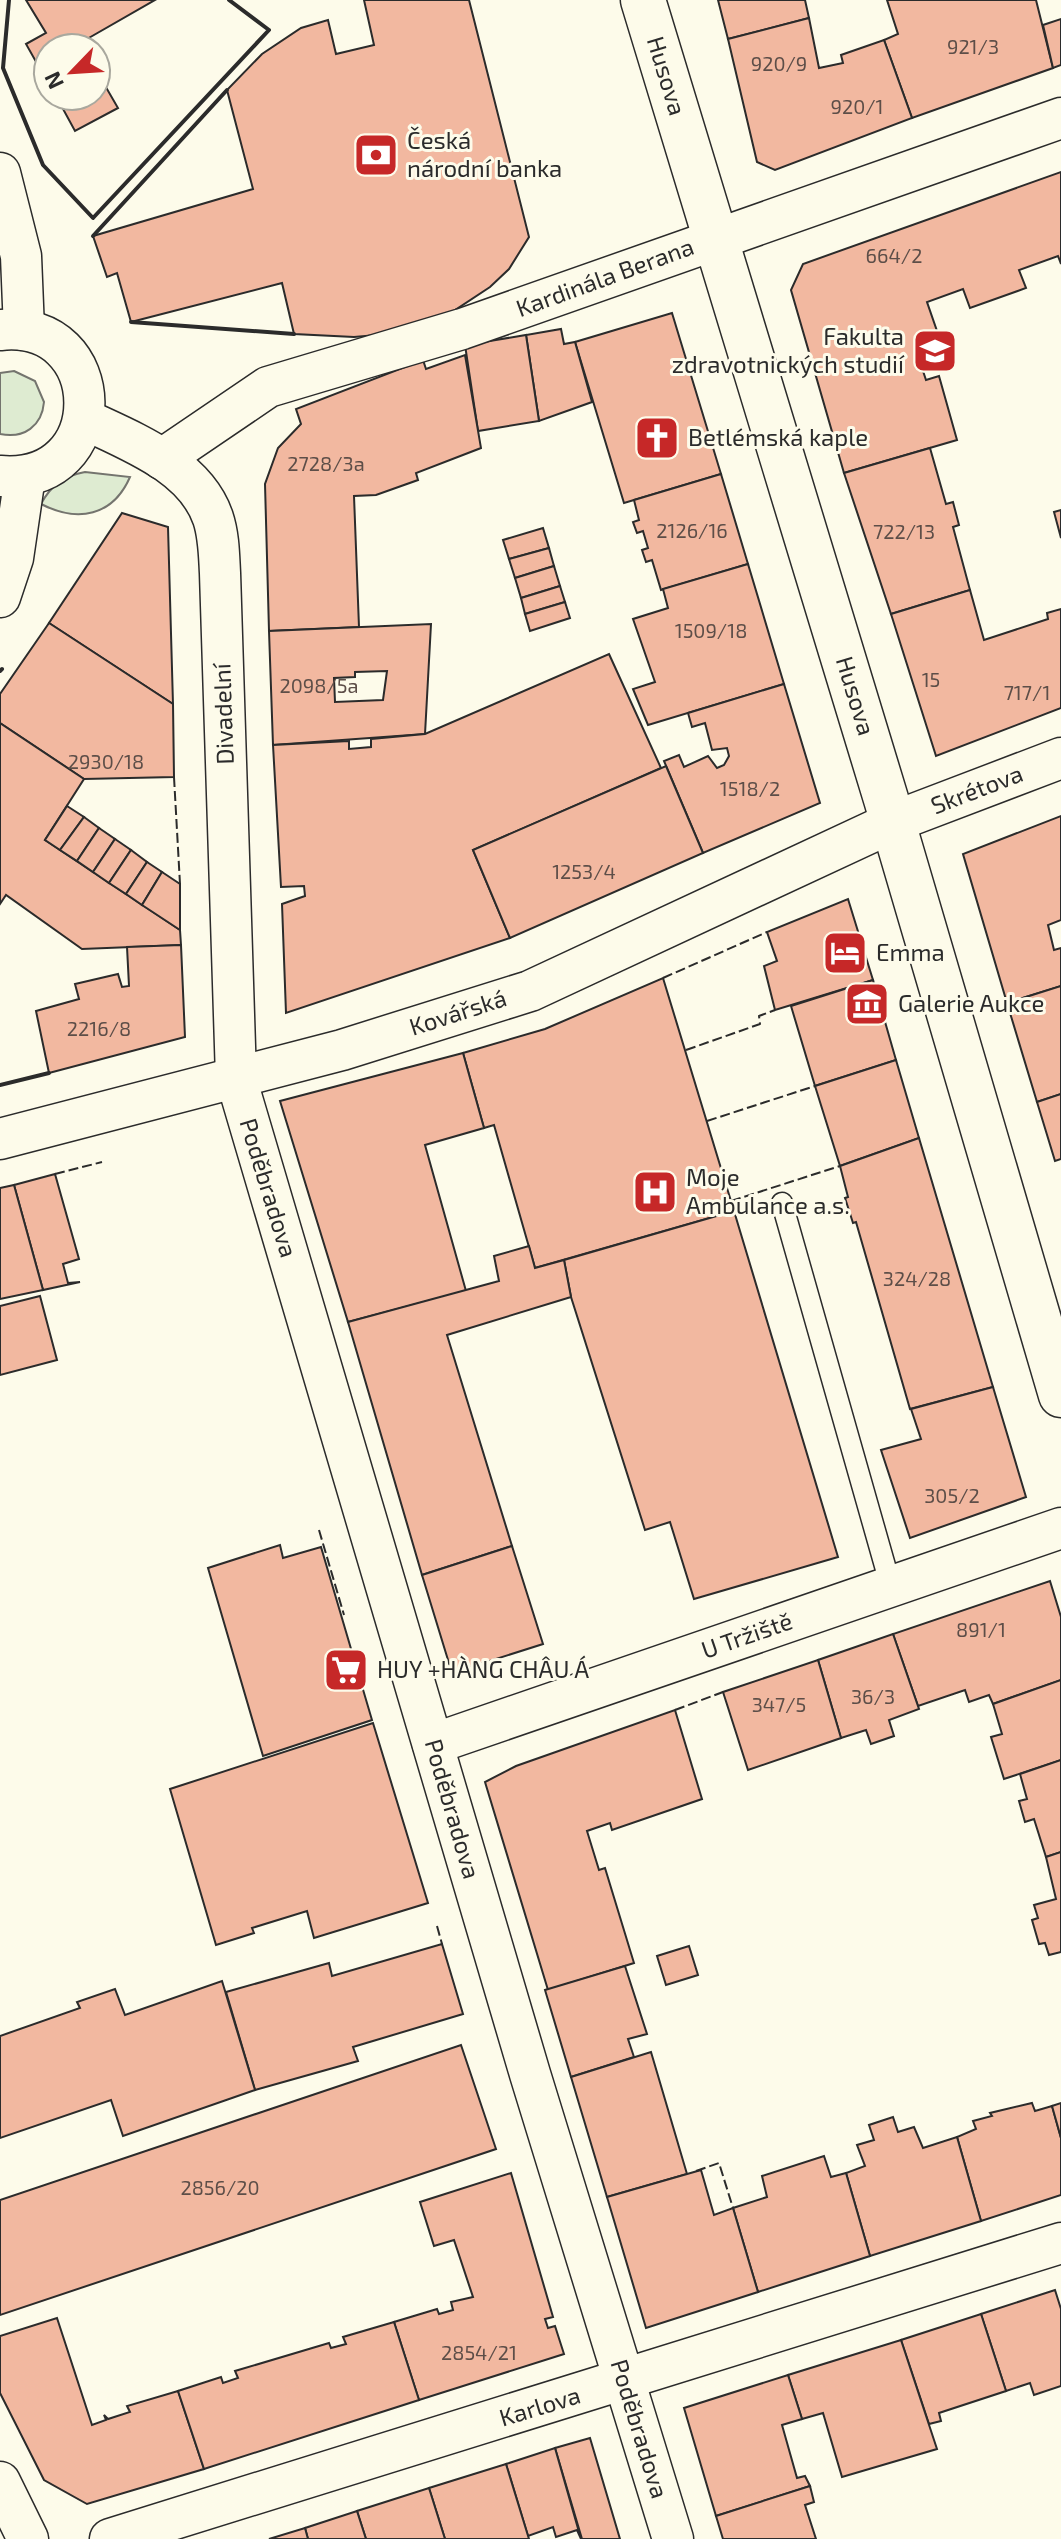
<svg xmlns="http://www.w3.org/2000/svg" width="1061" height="2539" font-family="'Exo 2',sans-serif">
<rect width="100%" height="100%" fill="#fdfbea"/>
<g fill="#deebd1" stroke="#74746e" stroke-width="2">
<path d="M14,371L35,381L44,402C42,426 24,439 0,434V373Z"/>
<path d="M85,472L130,477C113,516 78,523 41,504C51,485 64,476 85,472Z"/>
</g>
<g fill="#f2b8a0" stroke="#2b2b2b" stroke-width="2" fill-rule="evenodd">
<polygon points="26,0 155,0 80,43 83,48 48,48 48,83 26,44 46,33"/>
<polygon points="364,0 469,0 529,237 509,269 490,287 452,312 388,334 354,337 294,334 282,283 131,322 117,273 107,277 93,236 253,189 227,90 262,54 301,28 328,20 336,54 374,45"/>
<polygon points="718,0 805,0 809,18 728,39"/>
<polygon points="887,0 1036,0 1053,68 912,118 884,40 898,34"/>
<polygon points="809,18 819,68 843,63 841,55 884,40 912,118 775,170 757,162 728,39"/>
<polygon points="1061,19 1061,65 1053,68 1043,25"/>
<polygon points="96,70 118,108 75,131 56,96 96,96"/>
<polygon points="1061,172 1061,264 1058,256 1019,270 1026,288 970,308 963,289 927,302 937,331 925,357 919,359 926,380 939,376 957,440 844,473 791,290 803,264"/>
<polygon points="672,313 721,474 624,503 575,342"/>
<polygon points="561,329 564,344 575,342 592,402 539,421 526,335"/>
<polygon points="526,335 539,421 478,431 465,345"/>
<polygon points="465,355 481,448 416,473 418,480 376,495 354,496 359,627 269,631 265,484 278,448 301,424 296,409 423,360 426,369"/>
<polygon points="930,448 946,504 953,502 959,525 953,527 970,590 891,614 844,473"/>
<polygon points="721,474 748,564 661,590 652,560 646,562 642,550 648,548 643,531 637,533 633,522 639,520 634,500"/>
<polygon points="1061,510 1061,538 1054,512"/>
<polygon points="122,513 168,527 173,704 49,623"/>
<polygon points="543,528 549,548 509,559 503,540"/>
<polygon points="549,548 554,566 515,578 509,559"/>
<polygon points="748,564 784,684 648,725 633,689 655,682 633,619 668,608 663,589"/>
<polygon points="554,566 560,586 521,598 515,578"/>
<polygon points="560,586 565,602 525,614 521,598"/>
<polygon points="970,590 984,640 1048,619 1047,613 1061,609 1061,708 936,756 891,614"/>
<polygon points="565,602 570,618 530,631 525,614"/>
<polygon points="49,623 173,704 174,777 84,779 0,723 0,694"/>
<path d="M431,624L425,734L273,745L269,631ZM387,671L383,700L335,702L334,678L355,677V672Z"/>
<polygon points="609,654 661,768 473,850 510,938 286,1013 282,904 305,896 304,886 281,887 273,745 349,741 349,749 371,747 371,739 425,734"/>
<polygon points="784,684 820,803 703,853 664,761 679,755 684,767 708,756 717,768 724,765 729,756 727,748 712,750 705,723 692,727 688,713"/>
<polygon points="0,723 84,779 45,840 180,930 181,945 82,949 6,895 0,904"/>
<polygon points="666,766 703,853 510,938 473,850"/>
<polygon points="67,806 84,817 60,850 45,840"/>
<polygon points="1061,816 1061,920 1048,925 1054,950 1061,948 1061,986 1007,1003 963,854"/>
<polygon points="84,817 99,828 77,861 60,850"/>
<polygon points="99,828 115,839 93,872 77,861"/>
<polygon points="115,839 131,850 109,883 93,872"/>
<polygon points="131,850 147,862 126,894 109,883"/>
<polygon points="147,862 162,872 142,905 126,894"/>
<polygon points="162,872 180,884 180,930 142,905"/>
<polygon points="848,899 873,980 775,1010 764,966 777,961 767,932"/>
<polygon points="181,945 185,1037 49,1073 36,1011 79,999 75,984 118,974 122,987 129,986 127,947"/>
<polygon points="663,978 734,1211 535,1268 494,1125 484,1128 463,1053 545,1029"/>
<polygon points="873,980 896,1060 815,1086 791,1006"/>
<polygon points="1061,986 1061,1094 1037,1102 1007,1003"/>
<polygon points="463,1053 484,1128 425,1145 466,1291 348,1322 280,1101"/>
<polygon points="896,1060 919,1138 840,1166 815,1086"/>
<polygon points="1061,1094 1061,1159 1055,1161 1037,1102"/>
<polygon points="919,1138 993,1387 910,1409 856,1222 853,1223 845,1198 848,1197 840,1166"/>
<polygon points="55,1174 79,1259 63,1264 68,1283 80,1282 43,1290 14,1185"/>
<polygon points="14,1185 43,1290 0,1299 0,1188"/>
<polygon points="734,1211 838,1557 694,1599 670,1522 645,1530 571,1297 564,1260"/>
<polygon points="529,1246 535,1268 564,1260 571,1297 447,1335 512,1546 422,1575 348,1322 499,1281 494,1256"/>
<polygon points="40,1296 57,1360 0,1375 0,1306"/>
<polygon points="993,1387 1026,1497 910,1538 881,1450 921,1439 911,1409"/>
<polygon points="280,1545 283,1558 321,1547 372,1720 263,1756 208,1568"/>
<polygon points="512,1546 543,1644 452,1673 422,1575"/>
<polygon points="1050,1581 1061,1617 1061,1680 993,1704 989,1695 969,1702 965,1690 918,1706 893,1634"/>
<polygon points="893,1634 919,1709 889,1720 894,1736 871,1744 866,1730 841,1738 818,1660"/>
<polygon points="818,1660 841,1738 748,1770 723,1692"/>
<polygon points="1061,1680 1061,1760 1004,1779 991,1737 1002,1734 993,1704"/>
<polygon points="675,1710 702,1799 612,1830 610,1823 587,1831 599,1870 605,1868 634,1963 548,1990 485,1782 516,1766"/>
<polygon points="373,1723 428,1903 314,1938 307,1911 252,1928 254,1933 216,1945 170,1789"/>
<polygon points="1061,1760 1061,1852 1046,1857 1034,1819 1025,1822 1019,1801 1027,1799 1020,1774"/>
<polygon points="1061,1852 1061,1952 1049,1955 1045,1943 1039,1944 1032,1920 1038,1918 1034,1905 1056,1899 1046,1857"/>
<polygon points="442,1944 463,2014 353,2047 358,2061 255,2090 226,1992 329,1963 332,1976"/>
<polygon points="689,1946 698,1975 666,1985 657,1956"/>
<polygon points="625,1966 647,2034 628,2039 634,2057 571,2077 545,1990"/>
<polygon points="222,1981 255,2090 123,2136 111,2100 0,2138 0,2036 80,2008 77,2002 115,1989 125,2015"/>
<polygon points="461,2045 496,2149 0,2315 0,2200"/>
<polygon points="651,2052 687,2174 607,2197 571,2077"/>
<polygon points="1032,2103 1035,2111 1052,2106 1061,2138 1061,2195 981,2221 957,2137 976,2129 973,2121 992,2116 990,2113"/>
<polygon points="1061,2103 1061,2138 1052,2106"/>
<polygon points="893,2117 898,2132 914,2127 923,2148 957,2137 981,2221 870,2256 846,2173 865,2166 857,2145 874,2140 869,2125"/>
<polygon points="824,2156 831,2177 846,2173 870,2256 758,2292 733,2208 767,2197 762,2176"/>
<polygon points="701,2170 714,2215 733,2208 758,2292 646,2328 607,2197"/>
<polygon points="511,2173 553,2317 545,2319 548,2328 555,2326 564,2354 419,2400 394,2322 437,2309 439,2314 453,2310 451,2302 473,2297 454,2240 434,2246 420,2202"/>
<polygon points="1055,2290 1061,2309 1061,2386 1034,2395 1030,2383 1006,2391 981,2314"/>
<polygon points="981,2314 1006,2391 939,2413 941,2421 929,2424 901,2340"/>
<polygon points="57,2318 92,2425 106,2420 104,2415 108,2419 130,2412 127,2406 178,2391 204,2469 87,2504 44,2480 0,2393 0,2336"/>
<polygon points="394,2322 419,2400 204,2469 178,2391 221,2377 223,2383 238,2378 235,2371 329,2343 331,2348 346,2344 343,2337"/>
<polygon points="901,2340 937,2449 842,2477 823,2413 802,2419 788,2375"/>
<polygon points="788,2375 802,2419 782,2425 797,2478 805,2476 810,2486 716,2516 684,2408"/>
<polygon points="590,2438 620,2539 582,2539 555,2448"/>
<polygon points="555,2448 581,2539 577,2530 556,2537 553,2527 528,2536 506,2464"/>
<polygon points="506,2464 529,2539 445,2539 429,2488"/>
<polygon points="810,2486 814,2502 805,2505 816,2539 723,2539 716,2516"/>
<polygon points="429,2488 445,2539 366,2539 357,2511"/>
<polygon points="357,2511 366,2539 308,2539 305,2528"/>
<polygon points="305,2528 308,2539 269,2539"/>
</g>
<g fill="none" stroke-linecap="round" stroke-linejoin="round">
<g stroke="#2b2b2b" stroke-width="23">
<polyline id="lane" points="782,1203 891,1587"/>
</g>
<g stroke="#2b2b2b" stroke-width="43">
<g id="street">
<polyline points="0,173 21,256 24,330"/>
<path d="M0,330C111,318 114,486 0,476"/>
<path d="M84,419C130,441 195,465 213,518C219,536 219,555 220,573L236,1078L530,2074L673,2539"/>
<polyline points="162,459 268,387 462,329 1061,118"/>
<polyline points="0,597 13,558 25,476"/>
<polyline points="0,1139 342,1050 530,991 893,822 1061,758"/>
<polyline points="433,1744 1061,1528"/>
<polyline points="0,2482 28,2539"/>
<polyline points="110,2539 1061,2243"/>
</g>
</g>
<g stroke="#2b2b2b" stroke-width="47">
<polyline id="secondary" points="643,0 886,799 1061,1395"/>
</g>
<use href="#lane" stroke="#fdfbea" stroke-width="20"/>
<use href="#street" stroke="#fdfbea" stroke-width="40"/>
<use href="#secondary" stroke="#fdfbea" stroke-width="44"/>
<g stroke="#2b2b2b" stroke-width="2" stroke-dasharray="10 4" stroke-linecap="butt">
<polyline points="174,777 180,884"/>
<polyline points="663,978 767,932"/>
<polyline points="686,1050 760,1024 759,1016 775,1010"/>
<polyline points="707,1121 815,1086"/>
<polyline points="55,1174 102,1162"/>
<polyline points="731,1201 840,1166"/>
<polyline points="319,1530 344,1615"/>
<polyline points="675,1710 723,1692"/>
<polyline points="437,1926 442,1944"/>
<polyline points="696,2171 719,2163 733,2208"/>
</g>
<g stroke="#2b2b2b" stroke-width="4">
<polyline points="9,0 3,68 43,165 93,218 269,30 229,0"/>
<polyline points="93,236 227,90"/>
<polyline points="131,322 294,334"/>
<polyline points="0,671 2,669"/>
<polyline points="0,1085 49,1073"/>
</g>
</g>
<defs>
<g id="bank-square" transform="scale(2.3)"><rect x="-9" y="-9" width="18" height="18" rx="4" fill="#c62828" stroke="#fdfbea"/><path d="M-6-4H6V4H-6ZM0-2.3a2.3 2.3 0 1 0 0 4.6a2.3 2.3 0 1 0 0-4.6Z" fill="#fff"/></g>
<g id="university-square" transform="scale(2.3)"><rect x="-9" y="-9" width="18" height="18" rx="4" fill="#c62828" stroke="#fdfbea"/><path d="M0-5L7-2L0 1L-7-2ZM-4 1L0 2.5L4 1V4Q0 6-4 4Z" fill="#fff"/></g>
<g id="church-square" transform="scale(2.3)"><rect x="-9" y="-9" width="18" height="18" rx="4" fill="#c62828" stroke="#fdfbea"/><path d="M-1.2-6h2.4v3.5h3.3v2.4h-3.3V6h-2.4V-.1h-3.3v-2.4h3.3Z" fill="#fff"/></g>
<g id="hotel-square" transform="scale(2.3)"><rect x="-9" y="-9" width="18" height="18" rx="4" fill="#c62828" stroke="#fdfbea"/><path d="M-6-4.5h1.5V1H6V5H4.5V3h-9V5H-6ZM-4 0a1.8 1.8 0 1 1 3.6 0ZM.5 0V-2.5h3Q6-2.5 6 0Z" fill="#fff"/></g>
<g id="museum-square" transform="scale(2.3)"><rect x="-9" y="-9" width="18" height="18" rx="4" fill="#c62828" stroke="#fdfbea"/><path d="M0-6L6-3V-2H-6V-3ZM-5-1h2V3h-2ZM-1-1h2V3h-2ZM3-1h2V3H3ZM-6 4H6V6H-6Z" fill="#fff"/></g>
<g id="hospital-square" transform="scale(2.3)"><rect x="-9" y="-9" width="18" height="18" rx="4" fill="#c62828" stroke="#fdfbea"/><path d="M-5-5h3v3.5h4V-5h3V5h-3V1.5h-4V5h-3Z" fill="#fff"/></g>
<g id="supermarket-square" transform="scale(2.3)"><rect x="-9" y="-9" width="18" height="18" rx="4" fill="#c62828" stroke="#fdfbea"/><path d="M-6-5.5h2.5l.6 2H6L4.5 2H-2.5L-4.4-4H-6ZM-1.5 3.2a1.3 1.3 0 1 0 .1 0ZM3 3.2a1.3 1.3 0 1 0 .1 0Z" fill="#fff"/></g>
</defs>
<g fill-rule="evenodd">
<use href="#bank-square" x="376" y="155"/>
<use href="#university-square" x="935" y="351"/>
<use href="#church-square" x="657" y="438"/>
<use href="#hotel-square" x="845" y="953"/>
<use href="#museum-square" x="867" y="1004"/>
<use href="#hospital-square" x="655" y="1192"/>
<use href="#supermarket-square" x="346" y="1670"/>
</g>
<g text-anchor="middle" stroke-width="6" stroke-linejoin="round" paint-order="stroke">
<g font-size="20" fill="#5d4e48">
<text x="973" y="54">921/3</text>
<text x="779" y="71">920/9</text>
<text x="857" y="114">920/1</text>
<text x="894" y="263">664/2</text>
<text x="326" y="471">2728/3a</text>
<text x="692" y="538">2126/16</text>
<text x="904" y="539">722/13</text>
<text x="711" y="638">1509/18</text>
<text x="931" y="687">15</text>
<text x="319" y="693">2098/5a</text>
<text x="1027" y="700">717/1</text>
<text x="106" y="769">2930/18</text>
<text x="750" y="796">1518/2</text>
<text x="584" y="879">1253/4</text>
<text x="99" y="1036">2216/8</text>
<text x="917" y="1286">324/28</text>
<text x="952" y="1503">305/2</text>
<text x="981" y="1637">891/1</text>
<text x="873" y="1704">36/3</text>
<text x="779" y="1712">347/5</text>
<text x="220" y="2195">2856/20</text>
<text x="479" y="2360">2854/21</text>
</g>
<g font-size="24" fill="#2b2b2b" stroke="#fdfbea">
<text transform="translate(666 76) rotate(73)" y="8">Husova</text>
<text transform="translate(605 278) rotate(-20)" y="8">Kardinála Berana</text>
<text transform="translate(855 696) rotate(73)" y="8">Husova</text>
<text transform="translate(224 714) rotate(-92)" y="8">Divadelní</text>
<text transform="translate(977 790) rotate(-21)" y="8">Skrétova</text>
<text transform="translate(458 1013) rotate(-18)" y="8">Kovářská</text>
<text transform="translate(268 1188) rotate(73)" y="8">Poděbradova</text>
<text transform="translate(747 1636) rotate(-19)" y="8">U Tržiště</text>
<text transform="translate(452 1809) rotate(74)" y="8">Poděbradova</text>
<text transform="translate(540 2407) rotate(-17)" y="8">Karlova</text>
<text transform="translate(639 2429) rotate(73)" y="8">Poděbradova</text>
</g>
<g font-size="24" fill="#2b2b2b" stroke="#fdfbea" text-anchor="start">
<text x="407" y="149">Česká<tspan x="407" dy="28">národní banka</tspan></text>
<text x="904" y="345" text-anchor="end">Fakulta<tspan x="904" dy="28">zdravotnických studií</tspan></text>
<text x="688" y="446">Betlémská kaple</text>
<text x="876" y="961">Emma</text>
<text x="898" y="1012">Galerie Aukce</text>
<text x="686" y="1186">Moje<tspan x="686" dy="28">Ambulance a.s.</tspan></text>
<text x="377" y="1678">HUY +HÀNG CHÂU Á</text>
</g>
</g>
<g transform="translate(72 72) rotate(245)"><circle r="38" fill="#fdfbea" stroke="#a9a89e" stroke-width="2"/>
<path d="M0-6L14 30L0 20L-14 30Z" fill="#c62828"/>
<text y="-12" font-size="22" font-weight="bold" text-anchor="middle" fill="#2b2b2b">N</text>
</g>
</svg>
